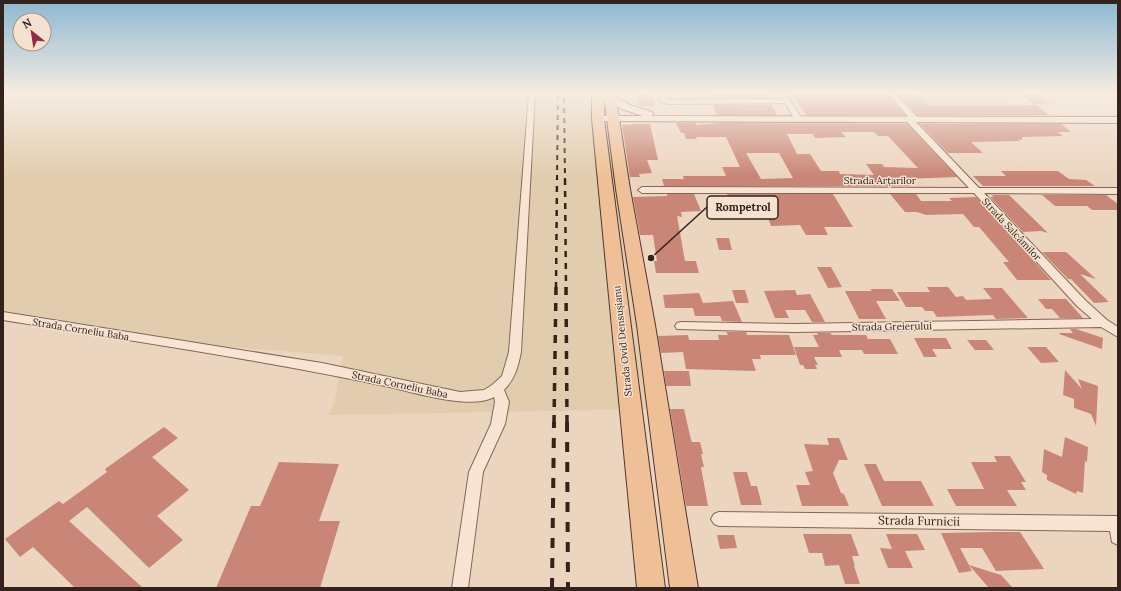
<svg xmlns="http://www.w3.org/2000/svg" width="1121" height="591" font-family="Lora,serif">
<rect width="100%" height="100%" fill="#ecd5bf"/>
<polygon fill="#e1cdad" points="3,93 617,93 621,120 621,153 665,409 329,415 334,403 343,356 194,344 3,321"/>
<polygon fill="#c9c494" points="915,93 921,93 928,99 998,98 1008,105 928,106"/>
<g fill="#c98676" fill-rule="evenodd">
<polygon points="637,93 652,93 655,106 639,106"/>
<polygon points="709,93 766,93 768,98 711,98"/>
<polygon points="791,93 887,93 905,115 806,115"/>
<polygon points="897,93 915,93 928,106 1036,105 1049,115 917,115"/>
<polygon points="1019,93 1035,93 1051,104 1034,104"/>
<polygon points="713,105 772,105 777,115 717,115"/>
<path d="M676,123H695L696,125L719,123L907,124L957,177L905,179L910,186H664L662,179H684L683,176H726L722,167H740L726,137H696L697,139H686L684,133H681ZM841,132H874L878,136H888L918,168L884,167L882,164H866L874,175L840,174L839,171H821L810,154H797L787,134H813L815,138L846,137ZM746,153H779L793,178L761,179Z"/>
<polygon points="639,124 650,124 658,160 647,160 652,173 639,174 640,177 630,177 622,125"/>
<polygon points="920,124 1061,124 1071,132 1058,132 1063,136 1022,137 1022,140 1018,139 1020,141 971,142 983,153 948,153"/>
<polygon points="1001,171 1058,171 1069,179 1086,180 1095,186 983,186 973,176 1006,176"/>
<polygon points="667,194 694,194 701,211 681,212 682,217 677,216 685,261 696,261 699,273 656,273 654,261 657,261 653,235 640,235 633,197 667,196"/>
<polygon points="727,194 833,194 853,227 824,227 828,235 806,235 800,225 771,226 767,215 736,215"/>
<polygon points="890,194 916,194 921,201 952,201 949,198 976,197 1051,280 1017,280 1003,262 1009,262 979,227 974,227 963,214 926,215 917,212 905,212"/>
<polygon points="991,195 1009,195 1048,233 1041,231 1023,232 990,197 994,197"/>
<polygon points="1042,195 1106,195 1118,204 1118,210 1092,210 1087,206 1055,206"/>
<polygon points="716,238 729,238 732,250 719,250"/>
<polygon points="1042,252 1066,252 1096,279 1080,274 1109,302 1094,303 1071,279 1068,279"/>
<polygon points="817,267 831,267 842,287 828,288"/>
<polygon points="927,287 948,287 956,297 963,296 966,300 992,299 983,288 1002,288 1028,318 996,319 993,315 937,317 933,311 925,311 922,307 906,307 897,292 930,292"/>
<polygon points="870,289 892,289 900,301 876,301 886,319 859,319 845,291 872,291"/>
<polygon points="732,290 745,290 749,303 736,303"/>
<polygon points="795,290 797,295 810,294 825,322 812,322 805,310 785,310 789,318 775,318 764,291"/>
<polygon points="699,293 703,303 733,301 742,322 722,321 720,316 695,316 693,308 665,308 663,295"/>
<polygon points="1038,299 1066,299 1083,318 1060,318 1052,309 1046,309"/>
<polygon points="1070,329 1076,329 1103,338 1102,349 1059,334 1060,333 1073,333"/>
<polygon points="726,332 746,332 747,335 789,335 796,355 760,355 761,359 752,359 756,371 686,369 683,352 661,353 658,336 688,335 689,340 719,340 718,335 728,335"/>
<polygon points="817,333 830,333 832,335 866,335 868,339 890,339 898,354 864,354 862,350 839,350 842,357 814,357 818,365 815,365 817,369 805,369 803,365 800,365 794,347 819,347 813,335 818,335"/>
<polygon points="914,338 946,338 952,349 932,349 937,357 924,357"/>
<polygon points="967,340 986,340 994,350 975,350"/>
<polygon points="1027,347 1046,347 1059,362 1041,363"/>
<polygon points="1065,370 1082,389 1078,379 1098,386 1096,426 1091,414 1074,408 1074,399 1063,395"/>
<polygon points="664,371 689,371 691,386 666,386"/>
<polygon points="670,409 684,409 691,440 692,442 700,442 703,454 701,454 704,467 701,467 708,506 686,506"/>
<polygon points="164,427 178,438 152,457 189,490 157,516 183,540 149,568 87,507 69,521 143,588 75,588 33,547 20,557 5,539 59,501 63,504 107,472 105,469"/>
<polygon points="1065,437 1088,447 1087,462 1085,461 1083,493 1077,491 1076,494 1047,480 1047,475 1042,472 1044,449 1062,457"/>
<polygon points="827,438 839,438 848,460 839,460 833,473 841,493 844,494 849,506 802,506 796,485 810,485 805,472 813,471 804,444 829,445"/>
<polygon points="994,456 1010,456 1026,482 1021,482 1026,490 1007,490 1017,506 956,506 947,489 984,489 971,462 997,462"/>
<polygon points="279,462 339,464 319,521 340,521 320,588 216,588 251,506 260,506"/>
<polygon points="864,464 876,464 884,481 921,481 934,506 882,506"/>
<polygon points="733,472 747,472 751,486 757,486 762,505 741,505"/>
<polygon points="992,532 1020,532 1044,569 996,571 982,548 960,548 972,571 959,573 941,533"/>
<polygon points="803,534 851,534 859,556 852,556 855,566 854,566 860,584 845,584 839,565 825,566 822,553 809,553"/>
<polygon points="886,534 917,534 925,550 905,551 913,568 888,568 880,548 892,549"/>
<polygon points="717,535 734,535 737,548 720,549"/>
<polygon points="969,565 1001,575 1013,588 989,588"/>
</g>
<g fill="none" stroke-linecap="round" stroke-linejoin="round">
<g stroke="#846658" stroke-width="2">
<g id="minor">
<path d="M529,93H535L521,352C518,367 515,379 504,390L509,402L505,424L483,472L468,588H452L469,472L491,424L495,402L494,397C470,410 416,393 390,387C262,360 132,341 3,320V312L322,363L460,392L484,390L492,385L502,376L509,352Z"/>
<polygon points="658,93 664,93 666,99 670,100 782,99 779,93 785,93 803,120 802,122 796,122 785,103 669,104 660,102"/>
<polygon points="888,93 895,93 918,118 919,120 916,122 979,188 1118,188 1118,194 984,193 1085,300 1107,320 1118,327 1118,337 1101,327 795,332 677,329 675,326 677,323 681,322 795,324 1092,319 1077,306 974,193 642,193 638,190 642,187 969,188 907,122 906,120 909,118"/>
<polygon points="719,512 1118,516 1118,545 1112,542 1110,531 719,526 714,524 711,519 714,514"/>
</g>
</g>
<g stroke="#66473c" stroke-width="2">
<polygon id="secondary" points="610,94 630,105 652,112 653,114 652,116 1118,117 1118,123 594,121 593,119 594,117 598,116 643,116 622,109 606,99 605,97 606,95"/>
</g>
<g stroke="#52362d" stroke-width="2">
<polygon id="primary" points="592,93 615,93 630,189 655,325 698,588 670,588 637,325 616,189 604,96 604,119 665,588 637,588 592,119"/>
</g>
<use href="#minor" fill="#f7e4d2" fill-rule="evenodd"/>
<use href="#secondary" fill="#f7e4d2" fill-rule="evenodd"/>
<use href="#primary" fill="#efc097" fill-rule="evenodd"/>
<g stroke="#34231c" stroke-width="2" stroke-dasharray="5 5" stroke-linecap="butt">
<polyline points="564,98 565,180"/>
<polyline points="557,180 558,93"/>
</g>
<g stroke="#34231c" stroke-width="2.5" stroke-dasharray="6 6" stroke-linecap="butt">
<polyline points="565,179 566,288"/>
<polyline points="556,288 557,179"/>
</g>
<g stroke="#34231c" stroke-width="3.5" stroke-dasharray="8 8" stroke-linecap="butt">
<polyline points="566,287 567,423"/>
<polyline points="554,423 556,287"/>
</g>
<g stroke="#34231c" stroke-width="4" stroke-dasharray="10 10" stroke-linecap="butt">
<polyline points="567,422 568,588"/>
<polyline points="552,588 554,422"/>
</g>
</g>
<linearGradient id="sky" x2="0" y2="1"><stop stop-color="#8cb8d2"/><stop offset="0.53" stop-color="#f6ece2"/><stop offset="1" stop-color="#f6ece2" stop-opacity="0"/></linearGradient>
<rect width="1121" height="176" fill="url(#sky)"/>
<g text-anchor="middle" stroke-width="3" stroke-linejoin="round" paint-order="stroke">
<g font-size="10" fill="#34231c" stroke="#f4e1cf">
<text x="880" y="184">Strada Arțarilor</text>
<text transform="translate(1012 229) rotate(47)" y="4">Strada Salcâmilor</text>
<text transform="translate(892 326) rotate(-1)" y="4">Strada Greierului</text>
<text transform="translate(81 329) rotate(9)" y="4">Strada Corneliu Baba</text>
<text transform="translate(622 341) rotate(-96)" y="4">Strada Ovid Densușianu</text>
<text transform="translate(400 384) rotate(12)" y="4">Strada Corneliu Baba</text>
</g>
<g font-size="12" fill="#34231c" stroke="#f4e1cf">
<text transform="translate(919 521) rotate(1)" y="4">Strada Furnicii</text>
</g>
</g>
<path fill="none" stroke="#34231c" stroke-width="1.5" d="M651 258L707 207"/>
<circle fill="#34231c" stroke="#f4e1cf" stroke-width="1.5" cx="651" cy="258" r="4"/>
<rect fill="#f4e1cf" stroke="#34231c" stroke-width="1.5" x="707" y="196" width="71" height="23" rx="4"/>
<g font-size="11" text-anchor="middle" font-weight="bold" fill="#34231c">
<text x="743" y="211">Rompetrol</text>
</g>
<rect width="1121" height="591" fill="none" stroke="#34231c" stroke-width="8"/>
<g transform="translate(32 32) rotate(330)"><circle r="19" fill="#f4e1cf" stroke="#a79587"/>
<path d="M0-3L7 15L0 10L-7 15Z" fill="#912a42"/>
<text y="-6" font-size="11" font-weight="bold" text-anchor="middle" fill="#34231c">N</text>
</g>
</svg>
